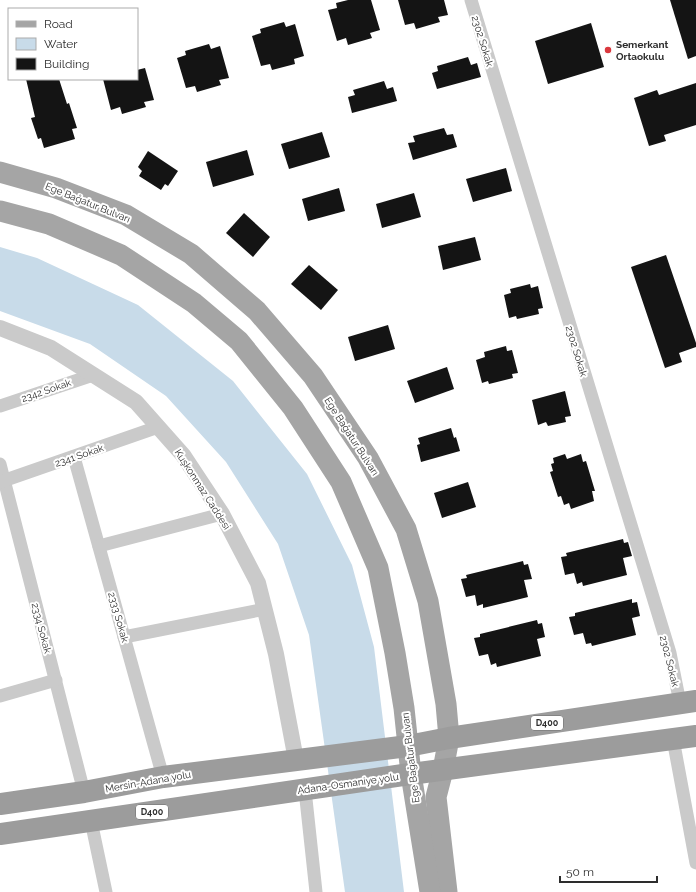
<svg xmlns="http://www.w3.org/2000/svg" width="696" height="892" font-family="Raleway,sans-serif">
<rect width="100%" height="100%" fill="#fff"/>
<polygon fill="#c8dbe9" points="0,247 37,258 138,305 233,381 307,474 352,565 374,647 404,892 345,892 309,635 278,544 226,462 166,396 90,344 0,311"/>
<g fill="#141414">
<polygon points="348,0 371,0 380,30 370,33 372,38 348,45 346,38 337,41 328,10 337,8 336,3"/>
<polygon points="398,0 444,0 448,15 438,17 440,22 416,29 414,23 405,25"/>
<polygon points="670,0 696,0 696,56 688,59"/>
<polygon points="284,22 286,27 295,24 304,56 294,59 295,64 272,70 270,64 261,66 252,36 261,33 260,29"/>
<polygon points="591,23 604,67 548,84 535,41"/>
<polygon points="209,44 211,49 220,46 229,78 219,80 221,85 197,92 195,86 186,88 177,58 186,55 185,51"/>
<polygon points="468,57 471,65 477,63 481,77 437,89 432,73 438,71 437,66"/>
<polygon points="145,68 154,100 144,102 146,107 122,114 120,107 111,110 103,79 137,79 137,70"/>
<polygon points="26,79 59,79 67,104 69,103 77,128 72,129 75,139 44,148 41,138 38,139 31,118 35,117"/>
<polygon points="384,81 387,89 393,87 397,101 352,113 348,97 355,95 353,90"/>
<polygon points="696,83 696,125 664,135 666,141 649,146 634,98 657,90 659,95"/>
<polygon points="444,128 447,135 453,134 457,147 413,160 408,143 415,142 413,136"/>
<polygon points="322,132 330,157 289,169 281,144"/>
<polygon points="247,150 254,175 213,187 206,162"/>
<polygon points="148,151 178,171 168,186 165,184 161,190 139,176 142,171 138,167"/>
<polygon points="506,168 512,191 473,202 466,179"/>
<polygon points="339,188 345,211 308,221 302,199"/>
<polygon points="414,193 421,217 382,228 376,204"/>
<polygon points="244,213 270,237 253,257 226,233"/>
<polygon points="475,237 481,260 443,270 438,246"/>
<polygon points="666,255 696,343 696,347 679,353 682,362 665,368 631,267"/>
<polygon points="309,265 338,290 321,310 291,284"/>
<polygon points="530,284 531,288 538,286 543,308 538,309 539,314 517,319 516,316 509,318 504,295 511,293 510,289"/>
<polygon points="388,325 395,349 355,361 348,337"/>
<polygon points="506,346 507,351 512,350 518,373 512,374 513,378 489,384 488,381 482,383 476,360 485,357 484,352"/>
<polygon points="447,367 454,389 415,403 407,381"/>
<polygon points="565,391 571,416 565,417 566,422 548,426 546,422 538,425 532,400"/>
<polygon points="451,428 454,438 456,437 460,451 421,462 417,445 420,444 418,438"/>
<polygon points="565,454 567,459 581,454 583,462 586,461 595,491 592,491 594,501 571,509 569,503 564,505 561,496 558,497 550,472 553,471 551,464 554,463 553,458"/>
<polygon points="468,482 476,507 442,518 434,493"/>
<polygon points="623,539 624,543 628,542 632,556 623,558 627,575 583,586 582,582 577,584 574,573 565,575 561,557 567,556 566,553"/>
<polygon points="523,561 524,565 528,564 532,579 524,580 528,597 483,608 483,604 477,606 475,595 466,597 461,579 467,578 466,575"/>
<polygon points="632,599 632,603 637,602 640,616 632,618 636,635 592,646 591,643 586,644 583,633 574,635 569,617 575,616 575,613"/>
<polygon points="537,620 538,624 542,623 545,637 537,639 541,656 497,667 496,663 491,665 488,654 479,656 474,638 480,637 480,634"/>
</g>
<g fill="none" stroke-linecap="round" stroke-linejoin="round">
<g stroke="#cacaca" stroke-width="13">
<polyline points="471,0 670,653 680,703"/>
<polyline points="0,406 93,375"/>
<polyline points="74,457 163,777"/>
<polyline points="0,464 84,792"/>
<polyline points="0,482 158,427"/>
<polyline points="99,546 222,514"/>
<polyline points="124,637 265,609"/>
<polyline points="0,696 56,680"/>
<polyline points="673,739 696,863"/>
<polyline points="305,790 316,892"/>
<polyline points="91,821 106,892"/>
</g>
<polyline stroke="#cacaca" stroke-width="16" points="0,328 51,348 136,402 183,455 222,514 258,583 276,654 296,760"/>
<g stroke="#a5a5a5" stroke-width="21">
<polyline points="0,172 56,188 126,215 191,254 257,311 313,376 368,458 406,529 428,601 446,704 449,738 443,770 436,797 447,892"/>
<polyline points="0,211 49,224 121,255 194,303 239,341 293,408 341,482 378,568 395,653 404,708 411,774 430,892"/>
</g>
<g stroke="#9c9c9c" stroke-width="22">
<polyline points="0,804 84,792 163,777 408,746 449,738 696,701"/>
<polyline points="0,834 403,775 696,736"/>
</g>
</g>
<circle fill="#da383e" stroke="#fff" stroke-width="1.5" cx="608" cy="50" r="4"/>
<g text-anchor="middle" stroke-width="4" stroke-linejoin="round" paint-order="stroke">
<g fill="#fff" stroke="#6c6c6c" stroke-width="1">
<rect x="531" y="716" width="32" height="14" rx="3"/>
<rect x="136" y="805" width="32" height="14" rx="3"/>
</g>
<g font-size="9" font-weight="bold" fill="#2d2d2d">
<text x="547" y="726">D400</text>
<text x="152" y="815">D400</text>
</g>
<g font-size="10" fill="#2d2d2d" stroke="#fff">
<text transform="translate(483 41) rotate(73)" y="4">2302 Sokak</text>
<text transform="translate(88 202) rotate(22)" y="4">Ege Bağatur Bulvarı</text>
<text transform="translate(577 351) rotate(73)" y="4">2302 Sokak</text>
<text transform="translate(46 390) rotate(-19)" y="4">2342 Sokak</text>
<text transform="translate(352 436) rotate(57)" y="4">Ege Bağatur Bulvarı</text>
<text transform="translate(79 455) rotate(-19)" y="4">2341 Sokak</text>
<text transform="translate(203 489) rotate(57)" y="4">Kuşkonmaz Caddesi</text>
<text transform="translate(119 617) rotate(74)" y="4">2333 Sokak</text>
<text transform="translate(42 628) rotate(75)" y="4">2334 Sokak</text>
<text transform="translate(670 661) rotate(76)" y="4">2302 Sokak</text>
<text transform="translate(410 758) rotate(-97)" y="4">Ege Bağatur Bulvarı</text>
<text transform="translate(148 781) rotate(-10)" y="4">Mersin-Adana yolu</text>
<text transform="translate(348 783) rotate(-8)" y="4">Adana-Osmaniye yolu</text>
</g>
<g font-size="10" font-weight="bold" fill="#2d2d2d" stroke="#fff" text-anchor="start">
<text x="616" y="48">Semerkant<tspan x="616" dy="12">Ortaokulu</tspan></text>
</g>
</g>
<rect x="8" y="8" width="130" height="72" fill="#ffffff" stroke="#ababab"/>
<rect x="16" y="21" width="20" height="6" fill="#a5a5a5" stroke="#ababab"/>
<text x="44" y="28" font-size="12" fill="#2d2d2d">Road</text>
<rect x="16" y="38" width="20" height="12" fill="#c8dbe9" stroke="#ababab"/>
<text x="44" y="48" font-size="12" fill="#2d2d2d">Water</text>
<rect x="16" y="58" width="20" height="12" fill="#141414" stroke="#ababab"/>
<text x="44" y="68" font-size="12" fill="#2d2d2d">Building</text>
<path d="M560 876v6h97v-6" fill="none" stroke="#2d2d2d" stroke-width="2"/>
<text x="566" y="876" font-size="12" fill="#2d2d2d" stroke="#ffffff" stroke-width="3" paint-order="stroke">50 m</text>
</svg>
